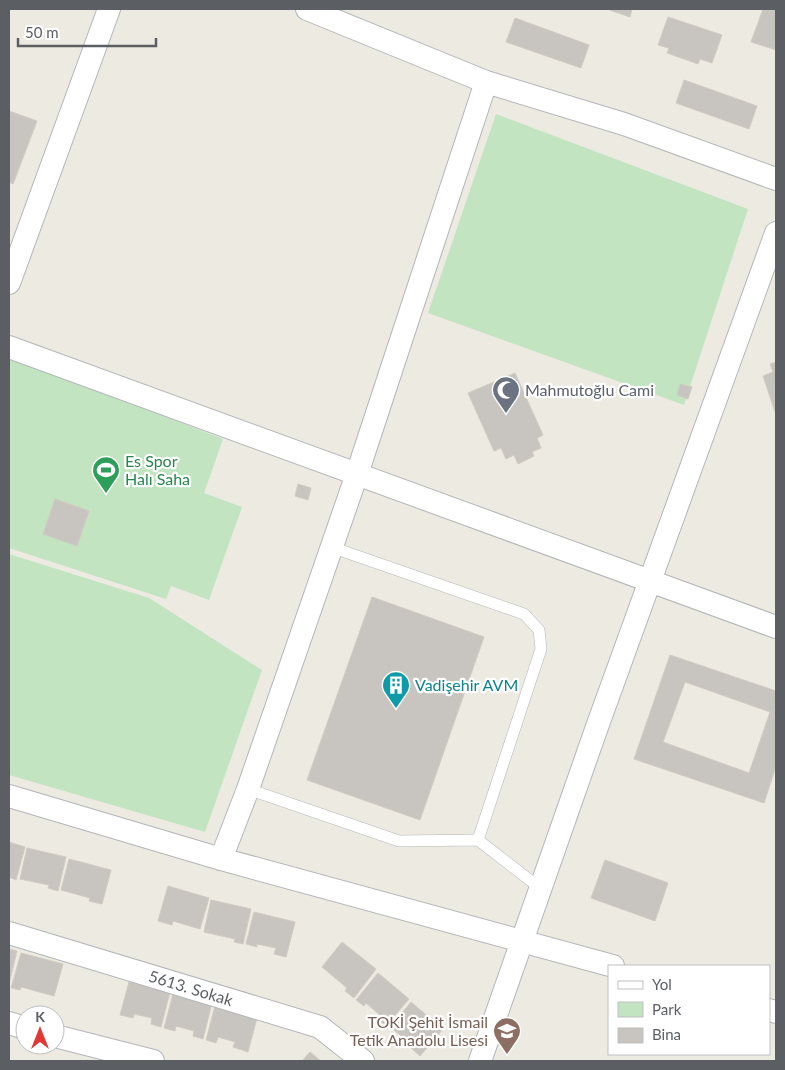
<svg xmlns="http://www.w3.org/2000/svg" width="785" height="1070" font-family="Lato,sans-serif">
<rect width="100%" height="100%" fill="#edeae2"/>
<g fill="#c2e4c0">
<polygon points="496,114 748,209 684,405 428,313"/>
<polygon points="9,356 223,439 204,493 242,507 209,600 171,586 166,599 9,548"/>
<polygon points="9,554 149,598 262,670 205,832 9,775"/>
</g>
<g fill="#c8c5c0" stroke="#d1cbc1" fill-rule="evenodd">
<polygon points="607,9 632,9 630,17"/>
<polygon points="763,9 776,9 776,50 751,42"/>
<polygon points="668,17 722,35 712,63 700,59 698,64 667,53 669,48 658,45"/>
<polygon points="515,18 589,45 581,68 506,42"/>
<polygon points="684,80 757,106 749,129 676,103"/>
<polygon points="9,111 37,121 13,184 9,182"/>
<polygon points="776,362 776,415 763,376 773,372 770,364"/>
<polygon points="515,373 543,435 537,438 541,448 532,452 534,456 518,464 514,455 506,459 501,448 494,451 468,393"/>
<polygon points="680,384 692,387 688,399 677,395"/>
<polygon points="298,484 311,488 308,500 295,496"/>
<polygon points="55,499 89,511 77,546 43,534"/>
<polygon points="372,597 484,637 420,820 307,780"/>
<path d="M670,655L776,691V766L764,803L634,759ZM685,682L770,712L749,773L663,742Z"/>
<polygon points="9,842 25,847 16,880 9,877"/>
<polygon points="27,848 66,857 58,891 48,888 49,885 20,879"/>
<polygon points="69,859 111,870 102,904 89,901 90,898 61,890"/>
<polygon points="605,860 668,883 655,921 591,898"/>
<polygon points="168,886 209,898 200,929 173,921 172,925 158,921"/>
<polygon points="211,900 251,909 243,944 234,942 235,939 204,932"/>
<polygon points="254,912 295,922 286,957 274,954 276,948 257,944 257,947 246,944"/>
<polygon points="342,942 376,969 354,998 345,991 347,988 322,967"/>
<polygon points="9,949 17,951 9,984"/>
<polygon points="21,953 63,964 54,996 21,987 20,990 11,988"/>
<polygon points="378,973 409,999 386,1026 378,1019 381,1016 366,1003 364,1006 356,1000"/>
<polygon points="129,982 170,992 161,1027 151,1024 152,1018 134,1014 133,1018 120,1015"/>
<polygon points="173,994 212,1003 203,1039 193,1036 194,1031 176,1026 175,1031 164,1028"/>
<polygon points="411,1002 443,1029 420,1056 411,1048 413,1045 390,1027"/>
<polygon points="215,1006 257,1018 248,1052 233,1047 235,1042 218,1037 216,1043 206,1040"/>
<polygon points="310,1052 321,1061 302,1061"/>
</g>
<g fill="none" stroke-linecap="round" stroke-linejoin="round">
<g stroke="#b3b6b9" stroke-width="12">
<g id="lane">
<polyline points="331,547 524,614 539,630 541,649 478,840"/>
<polyline points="248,789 399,841 478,840 540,888"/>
</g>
</g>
<g stroke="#b3b6b9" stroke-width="24">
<g id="street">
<polyline points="307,9 486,82 624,124 776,179"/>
<polyline points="9,283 109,9"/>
<polyline points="9,347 776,627"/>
<polyline points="9,796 221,859 613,966"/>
<polyline points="221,859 248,789 357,474 486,82"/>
<path id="s1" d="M9,933L320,1027L363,1061"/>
<polyline points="769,1010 776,1012"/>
<polyline points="9,1023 25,1028"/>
<polyline points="55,1036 153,1061"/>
<polyline points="480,1061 597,727 776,233"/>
</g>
</g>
<use href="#lane" stroke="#fff" stroke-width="11"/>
<use href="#street" stroke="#fff" stroke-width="22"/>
</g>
<defs>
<g id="mosque-pin" transform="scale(1.4375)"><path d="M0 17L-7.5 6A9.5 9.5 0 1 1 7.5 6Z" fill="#6b7280" stroke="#fff"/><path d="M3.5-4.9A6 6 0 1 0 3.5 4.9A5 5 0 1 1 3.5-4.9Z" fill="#fff"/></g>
<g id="stadium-pin" transform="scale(1.4375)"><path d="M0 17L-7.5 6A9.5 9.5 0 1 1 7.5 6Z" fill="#2e9e5b" stroke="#fff"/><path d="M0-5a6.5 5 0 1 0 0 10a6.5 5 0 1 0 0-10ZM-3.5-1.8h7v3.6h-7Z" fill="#fff"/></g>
<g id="building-pin" transform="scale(1.4375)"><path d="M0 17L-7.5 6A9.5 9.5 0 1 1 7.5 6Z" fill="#0f9aa8" stroke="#fff"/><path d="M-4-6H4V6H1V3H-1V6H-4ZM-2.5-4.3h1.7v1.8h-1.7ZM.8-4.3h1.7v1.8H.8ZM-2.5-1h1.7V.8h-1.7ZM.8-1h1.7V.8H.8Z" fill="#fff"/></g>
<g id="school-pin" transform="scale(1.4375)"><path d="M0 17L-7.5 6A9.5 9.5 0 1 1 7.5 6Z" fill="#8d6e63" stroke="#fff"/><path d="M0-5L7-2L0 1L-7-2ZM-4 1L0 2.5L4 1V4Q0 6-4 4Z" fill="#fff"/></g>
</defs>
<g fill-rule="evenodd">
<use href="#mosque-pin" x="506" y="390"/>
<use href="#stadium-pin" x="106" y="470"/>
<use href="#building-pin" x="396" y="685"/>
<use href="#school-pin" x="507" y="1031"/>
</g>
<g text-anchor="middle" stroke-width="4.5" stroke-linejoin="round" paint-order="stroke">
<g font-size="16" fill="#5b616d" stroke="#fff" text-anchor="start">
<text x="525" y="396">Mahmutoğlu Cami</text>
</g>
<g font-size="16" fill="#27864d" stroke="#fff" text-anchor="start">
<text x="125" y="467">Es Spor<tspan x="125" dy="18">Halı Saha</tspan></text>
</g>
<g font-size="16" fill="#0d838f" stroke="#fff" text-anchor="start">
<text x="415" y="691">Vadişehir AVM</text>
</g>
<g font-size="16" fill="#5b5f63" stroke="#fff">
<text dy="6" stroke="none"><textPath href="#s1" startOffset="190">5613. Sokak</textPath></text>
</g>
<g font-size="16" fill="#785e54" stroke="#fff" text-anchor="end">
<text x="488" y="1028">TOKİ Şehit İsmail<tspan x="488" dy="18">Tetik Anadolu Lisesi</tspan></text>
</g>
</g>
<rect width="785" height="1070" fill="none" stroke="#5b5f63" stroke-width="20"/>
<rect x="608" y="965" width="162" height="90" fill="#ffffff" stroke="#bdbfc1"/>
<rect x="618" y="981" width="25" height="8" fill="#ffffff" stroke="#bdbfc1"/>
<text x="652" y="990" font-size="15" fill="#5b5f63">Yol</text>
<rect x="618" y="1002" width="25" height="15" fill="#c2e4c0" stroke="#bdbfc1"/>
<text x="652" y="1015" font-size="15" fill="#5b5f63">Park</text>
<rect x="618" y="1028" width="25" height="15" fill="#c8c5c0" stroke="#bdbfc1"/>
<text x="652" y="1040" font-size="15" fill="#5b5f63">Bina</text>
<g transform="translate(40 1030)"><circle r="24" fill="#ffffff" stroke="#bdbfc1"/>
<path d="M0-4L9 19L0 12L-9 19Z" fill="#e23834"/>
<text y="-8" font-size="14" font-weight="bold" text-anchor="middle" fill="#5b5f63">K</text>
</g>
<path d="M18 38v8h138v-8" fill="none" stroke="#5b5f63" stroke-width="2.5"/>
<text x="25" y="38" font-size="15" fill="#5b5f63" stroke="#ffffff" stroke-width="4" paint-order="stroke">50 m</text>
</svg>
